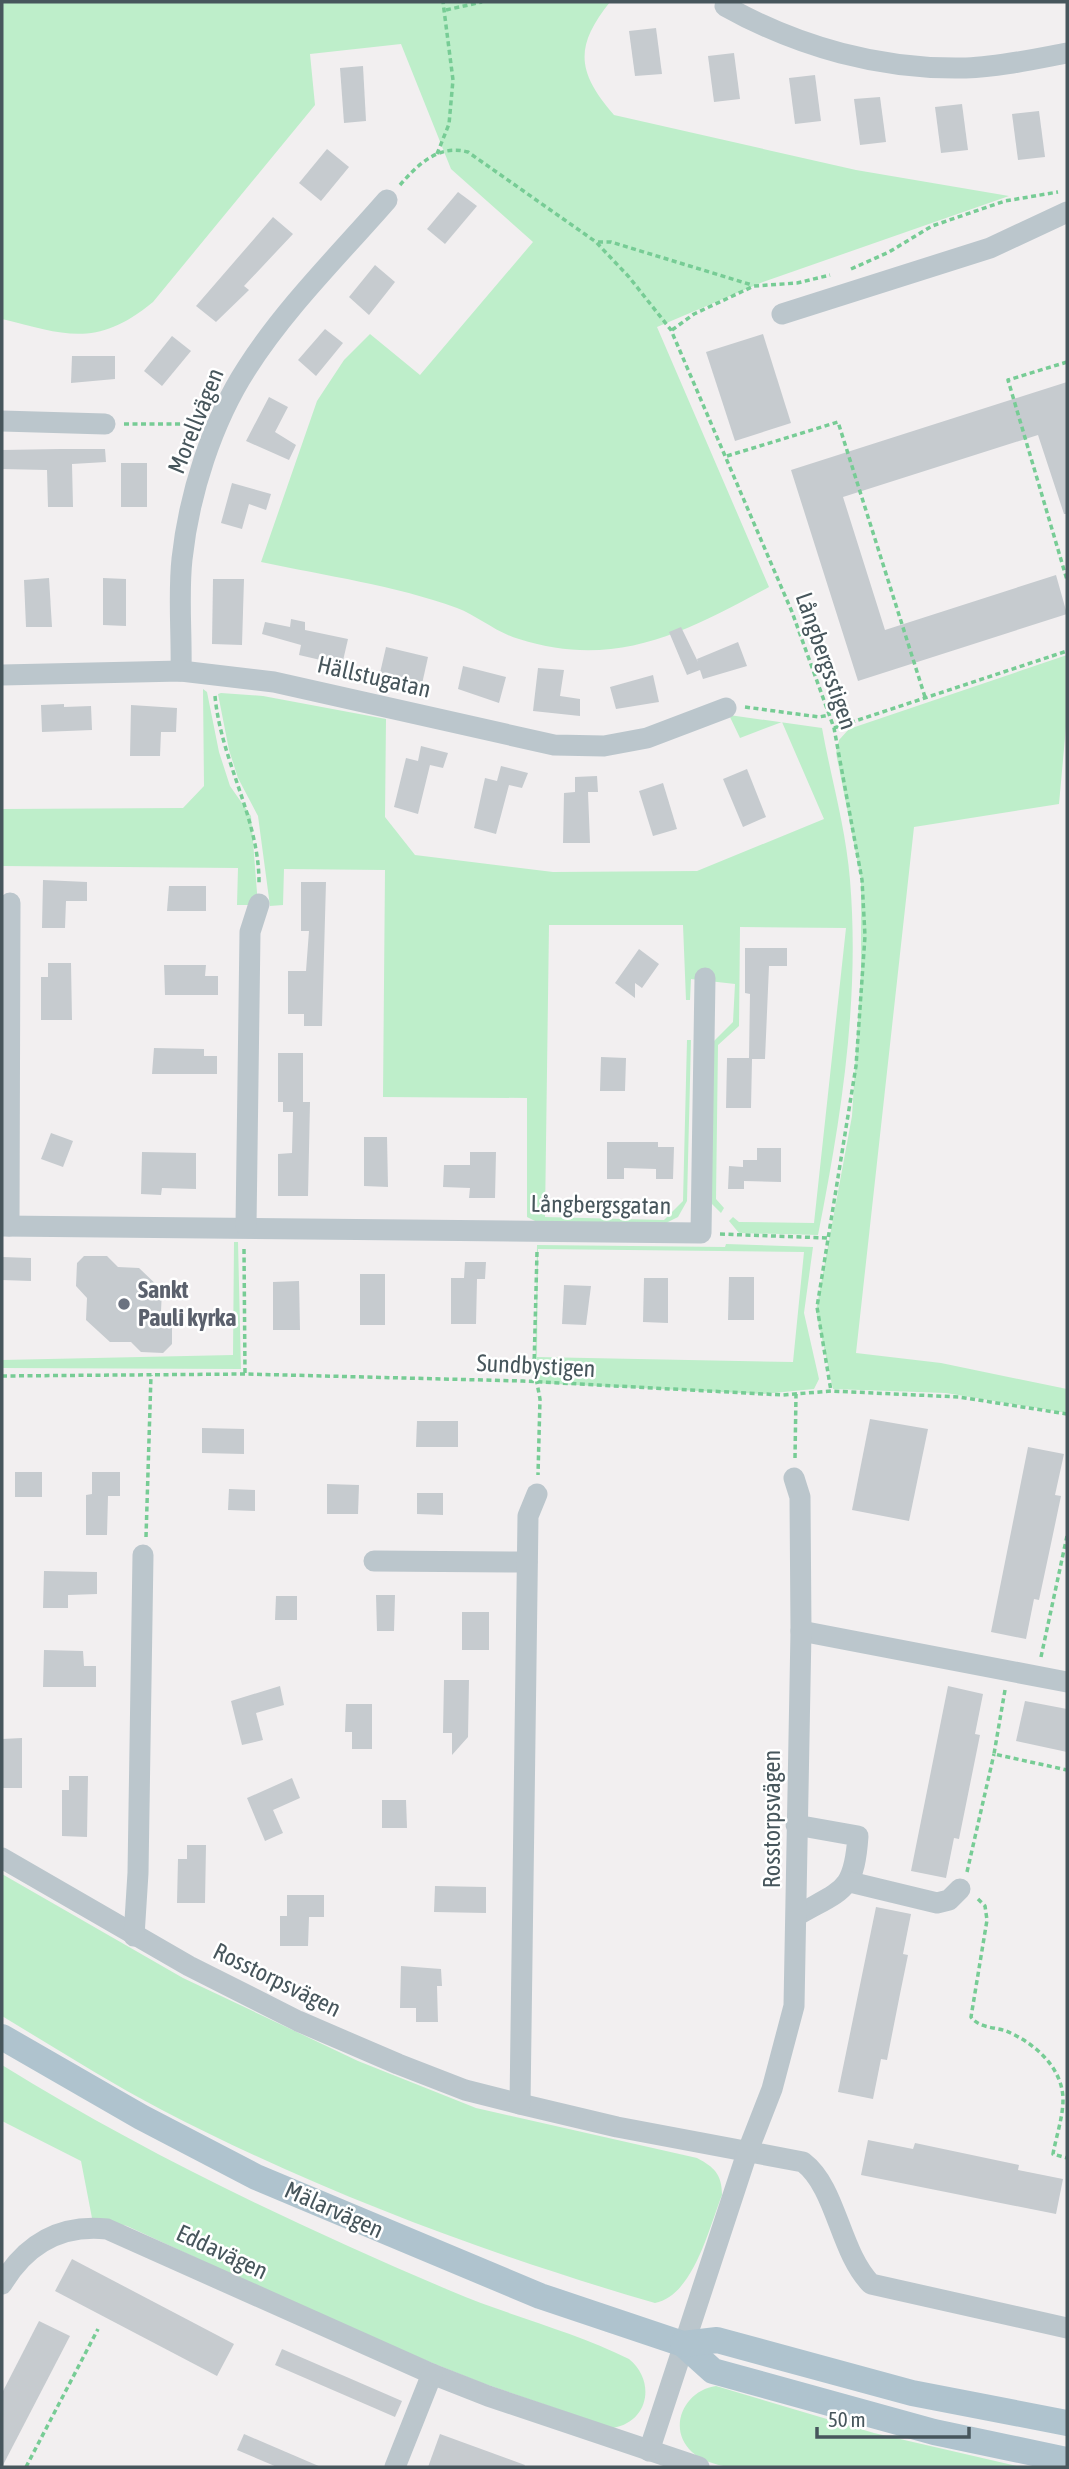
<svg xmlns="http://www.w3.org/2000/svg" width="1069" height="2469" font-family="'Asap Condensed',sans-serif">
<rect width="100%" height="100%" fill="#f2eff0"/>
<g fill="#beeeca" fill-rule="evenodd">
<path d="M2,2H610C574,47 577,72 614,115L856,170L1009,196L763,282L657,327L769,587C685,632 616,670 519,639C497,633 478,616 457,608C394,585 326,576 261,562L317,401L344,360L370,334L420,375L533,242L451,169L401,44L310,54L315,105L153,302C97,348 66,335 2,319Z"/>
<polygon points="1067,655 1067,716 1059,804 914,827 856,1353 941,1363 1067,1389 1067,1413 946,1393 833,1389 816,1311 852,1116 861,972 861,879 836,753 839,740 849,729"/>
<polygon points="203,689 207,692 219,752 230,786 251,816 258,905 237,905 238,868 2,866 2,809 183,808 204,786"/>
<path d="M221,693L263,696L386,719L385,817L415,855L553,872L697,871L824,819L782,722L740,738L729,715L822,728C831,778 846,829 850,880C860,999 841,1119 818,1235L739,1233L729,1221L733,1217L739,1222L814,1223L846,928L740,927L739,1026L718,1045L716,1199L724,1208L721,1213L711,1203L713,1042L733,1022L735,984L691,979L690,1000H686L683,925H549L545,1217L664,1220L683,1201L687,1040H691L687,1201L678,1217L666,1223L537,1222L527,1217V1098L383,1097L385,870L284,869L283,905L270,906L258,816L238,778L229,750L218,694Z"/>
<polygon points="234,1242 238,1242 241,1369 2,1368 2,1360 233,1355"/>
<path d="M726,1244L813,1247L804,1313L819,1379L814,1389L763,1394L535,1383L537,1245L725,1247ZM538,1249L804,1252L793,1362L537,1357Z"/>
<path d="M2,1874L183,1978L358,2061L476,2108L697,2158C714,2167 722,2174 722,2195C709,2228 693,2296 655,2303C486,2254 318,2191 162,2110C107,2081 55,2048 2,2016Z"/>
<path d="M2,2065C144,2153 297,2226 451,2291C509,2316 573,2331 629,2359C656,2381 649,2422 613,2428L482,2383L363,2335L127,2226L92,2218L81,2161L2,2121Z"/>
<path d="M716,2386L874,2433L1021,2467H727C715,2464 701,2461 692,2452C666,2428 685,2390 716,2386Z"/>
</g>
<g fill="#c6cbcf">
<polygon points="656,28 662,74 635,76 629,31"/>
<polygon points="734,53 740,99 714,102 708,56"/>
<polygon points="363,66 366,121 344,123 340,68"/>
<polygon points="815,75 821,121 795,124 789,78"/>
<polygon points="880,97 886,142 860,145 854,99"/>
<polygon points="962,104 968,150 941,153 935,107"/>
<polygon points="1039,111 1045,157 1018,160 1012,114"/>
<polygon points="327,149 349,167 321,201 299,183"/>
<polygon points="458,192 477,206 445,244 427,229"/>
<polygon points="273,217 293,234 244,286 249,290 216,322 196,306"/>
<polygon points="375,265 395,282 369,315 349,297"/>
<polygon points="325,329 343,343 316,376 298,360"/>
<polygon points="763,334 791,423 735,441 706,352"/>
<polygon points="172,336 191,351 162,386 144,371"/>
<polygon points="72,356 115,356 115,379 71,383"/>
<polygon points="1067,382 1067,514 1064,514 1038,435 843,497 885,630 1056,575 1067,614 858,681 791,470"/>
<polygon points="269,397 288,407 275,432 296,445 289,460 246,441"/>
<polygon points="60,449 105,449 106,462 72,464 73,507 48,507 47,470 2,469 2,450"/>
<rect x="121" y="463" width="26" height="44"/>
<polygon points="232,483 271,494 266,510 249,504 242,529 221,523"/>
<polygon points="49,578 52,627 26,627 24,580"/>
<polygon points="103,578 126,579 126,626 103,625"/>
<polygon points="213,579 244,579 242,645 212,644"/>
<polygon points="291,619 305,622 305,630 348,639 342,665 299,655 301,645 262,634 265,622 290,627"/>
<polygon points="681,627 698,662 697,659 738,642 747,666 703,679 700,670 687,675 669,632"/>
<polygon points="386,647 428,657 422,684 380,673"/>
<polygon points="463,666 506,677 499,703 458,689"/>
<polygon points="538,668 564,670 560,696 580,699 580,716 533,711"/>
<polygon points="653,675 659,702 616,709 610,687"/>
<polygon points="64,704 64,707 91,706 92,730 42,732 41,705"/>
<polygon points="131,705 177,708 176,732 161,732 160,756 130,756"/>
<polygon points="421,746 448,753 443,768 430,765 418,814 394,807 406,758 418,761"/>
<polygon points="501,766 528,773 522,788 509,785 496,834 474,828 485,778 497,781"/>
<polygon points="747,769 766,817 743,827 723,779"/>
<polygon points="597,776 598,792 588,792 590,843 563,843 564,793 575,792 575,777"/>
<polygon points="663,783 677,829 653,836 639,791"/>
<polygon points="43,880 87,882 87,901 66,901 65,928 42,928"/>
<polygon points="301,882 326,882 322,1026 304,1026 304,1014 288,1014 288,971 306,971 309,931 301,931"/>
<polygon points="169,886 206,886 206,911 167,911"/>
<polygon points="745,948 787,948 787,966 769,966 765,1059 752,1059 751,1108 726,1108 727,1058 749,1058 750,994 745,993"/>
<polygon points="639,949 659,964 642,988 635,983 635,998 615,983"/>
<polygon points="48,963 71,963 72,1020 41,1020 41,977 48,977"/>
<polygon points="164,965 206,965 205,976 218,976 218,995 165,995"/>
<polygon points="154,1048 204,1049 204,1056 217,1056 217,1074 152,1074"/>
<polygon points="278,1053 303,1053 303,1102 310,1102 308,1196 278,1196 278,1154 292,1153 293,1112 283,1112 283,1102 278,1102"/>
<polygon points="601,1057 626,1058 625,1091 600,1091"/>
<polygon points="51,1133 73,1141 63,1167 41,1159"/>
<polygon points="364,1137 387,1137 388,1187 364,1186"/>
<polygon points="607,1142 658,1142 658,1147 674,1147 673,1179 656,1179 656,1169 624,1168 624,1179 607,1179"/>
<polygon points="757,1148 781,1148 781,1182 744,1181 744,1189 728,1189 729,1166 743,1167 743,1160 757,1160"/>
<polygon points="142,1152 196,1153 196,1189 162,1188 161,1195 141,1194"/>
<polygon points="470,1152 496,1152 495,1198 469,1198 470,1188 443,1187 444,1165 470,1165"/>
<polygon points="84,1256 107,1256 118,1267 139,1268 162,1290 161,1311 172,1323 172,1344 163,1353 141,1352 131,1342 110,1342 86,1320 87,1298 76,1286 77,1263"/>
<polygon points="2,1257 31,1258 31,1281 2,1280"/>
<polygon points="465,1262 486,1262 485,1279 477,1279 476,1324 451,1324 451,1278 464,1278"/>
<rect x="360" y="1274" width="25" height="51"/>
<polygon points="729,1277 754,1277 754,1320 728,1320"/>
<polygon points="644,1278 668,1278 668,1323 643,1322"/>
<polygon points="299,1281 300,1330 273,1330 273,1282"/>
<polygon points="564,1285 591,1286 586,1325 562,1324"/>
<polygon points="870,1419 928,1429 909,1521 852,1510"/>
<polygon points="417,1421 458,1421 458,1447 416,1447"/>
<polygon points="202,1428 244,1429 244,1454 202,1453"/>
<polygon points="1028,1447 1064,1454 1055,1495 1061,1496 1052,1539 1039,1600 1034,1599 1026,1639 991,1632"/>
<rect x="15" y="1472" width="27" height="25"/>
<polygon points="92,1472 120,1472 120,1496 108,1496 107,1535 86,1535 86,1495 92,1494"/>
<polygon points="327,1484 359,1485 358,1514 327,1514"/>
<polygon points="229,1489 255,1490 255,1511 228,1510"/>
<polygon points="417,1493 443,1493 443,1515 417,1514"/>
<polygon points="44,1571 97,1572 97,1594 68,1595 68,1608 43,1608"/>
<polygon points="376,1595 395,1595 394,1631 377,1631"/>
<polygon points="276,1596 297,1596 297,1620 275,1620"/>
<rect x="462" y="1612" width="27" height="38"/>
<polygon points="44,1650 83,1651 84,1666 96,1666 96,1687 43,1687"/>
<polygon points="444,1680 469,1680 468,1737 452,1755 452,1733 443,1733"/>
<polygon points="280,1686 284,1705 256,1713 263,1740 242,1745 231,1701"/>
<polygon points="948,1686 983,1694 975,1734 980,1735 959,1839 954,1838 946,1878 911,1871"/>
<polygon points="1025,1701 1067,1709 1067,1752 1016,1741"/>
<polygon points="346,1704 372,1704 372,1749 352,1749 352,1732 345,1732"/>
<polygon points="22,1738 22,1788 2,1788 2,1739"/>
<polygon points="69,1776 88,1776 87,1837 62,1836 62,1790 69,1790"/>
<polygon points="292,1778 300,1798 273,1810 283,1833 265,1841 247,1798"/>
<polygon points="382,1800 406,1800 407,1828 382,1828"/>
<polygon points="187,1845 206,1845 205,1903 177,1903 178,1859 187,1859"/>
<polygon points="435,1886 486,1887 486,1913 434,1912"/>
<polygon points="287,1895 324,1895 324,1917 309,1917 308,1946 280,1946 280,1916 287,1916"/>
<polygon points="876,1907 911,1914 903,1954 908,1955 900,1994 887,2060 881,2059 873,2099 838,2092"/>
<polygon points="401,1966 441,1969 442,1986 437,1986 438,2022 416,2022 416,2008 400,2008"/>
<polygon points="868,2140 913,2149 915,2143 1019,2165 1018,2170 1063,2179 1056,2214 861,2175"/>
<polygon points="72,2259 234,2344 217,2376 55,2291"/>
<polygon points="39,2321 70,2336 2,2467 2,2393"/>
<polygon points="282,2349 402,2401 395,2417 275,2365"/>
<polygon points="244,2434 321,2467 277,2467 237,2450"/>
<polygon points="440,2434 525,2465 524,2467 428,2467"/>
</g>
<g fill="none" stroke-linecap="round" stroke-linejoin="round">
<g stroke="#77cc95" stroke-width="3.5" stroke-dasharray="5 3.5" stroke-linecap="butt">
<polyline points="446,10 482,2"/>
<polyline points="437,154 449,124 453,80 443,2"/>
<path d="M400,185C418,164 439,144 468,152L596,242L629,277L671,330L792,612L834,728L862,880L865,936L856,1066L817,1307L831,1391"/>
<polyline points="598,242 611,242 752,285"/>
<polyline points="851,269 889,252 932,226 1005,201 1058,192"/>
<polyline points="672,330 694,314 754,286 797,283 830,275"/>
<polyline points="1067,362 1008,380 1067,580"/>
<polyline points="124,424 197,424"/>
<polyline points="727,456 838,422 925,697"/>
<path d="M215,696C221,762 260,819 259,885"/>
<polyline points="745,707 819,717 829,715"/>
<polyline points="834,728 1067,651"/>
<polyline points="720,1234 827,1238"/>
<polyline points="244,1249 245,1374"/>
<polyline points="537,1252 534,1367 540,1399 538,1475"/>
<polyline points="2,1376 245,1374 523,1381 783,1395 831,1391 959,1397 1067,1414"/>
<polyline points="795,1458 796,1394"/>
<polyline points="146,1537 151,1375"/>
<polyline points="1041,1657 1067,1536"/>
<polyline points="1005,1690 994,1754 1067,1770"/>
<polyline points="967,1872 994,1754"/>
<path d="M978,1899L985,1906L987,1920L971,2017C979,2028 994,2027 1006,2031C1033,2042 1063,2067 1063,2100C1063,2117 1056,2137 1053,2154L1067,2158"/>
<polyline points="26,2467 98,2329"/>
</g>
<g stroke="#bbc6cc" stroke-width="21">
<path d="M725,6C798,47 881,70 966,68C999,67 1035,59 1067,53"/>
<polyline points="782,314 990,248 1067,212"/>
<polyline points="2,421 105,424"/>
<path d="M181,671C182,634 178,595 182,559C189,494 212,422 247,368C286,307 340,254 387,200"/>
<polyline points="2,675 181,671 274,682 554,745 604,746 647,738 726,708"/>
<polyline points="2,1226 701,1233 705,978"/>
<polyline points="9,1226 10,903"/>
<polyline points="246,1226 250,932 259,904"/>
<polyline points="374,1561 527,1562"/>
<polyline points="801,1631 1067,1682"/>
<path d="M796,1825L858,1836C854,1892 843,1889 798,1915"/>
<path d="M2,1858L189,1966L298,2021L398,2064L465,2090L520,2104L617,2127L803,2162C837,2188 839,2251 871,2284L1067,2328"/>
<polyline points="850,1882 937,1903 949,1900 960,1889"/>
<polyline points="134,1936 138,1873 143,1555"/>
<polyline points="520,2104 528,1516 537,1494"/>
<path d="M2,2284C26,2244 60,2224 107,2229L432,2374L488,2396L699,2467"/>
<polyline points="649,2451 747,2153 772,2089 794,2006 801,1631 800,1497 794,1478"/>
<polyline points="395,2467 432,2374"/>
</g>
<g stroke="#afc3ce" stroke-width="26">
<polyline points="2,2037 141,2117 256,2177 540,2296 683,2344 713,2371 934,2432 1067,2460"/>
<polyline points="683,2344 717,2340 912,2393 1067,2423"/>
</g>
</g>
<circle fill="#6b7280" stroke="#fff" stroke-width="2.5" cx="124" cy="1304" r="7"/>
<g text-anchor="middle" stroke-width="5" stroke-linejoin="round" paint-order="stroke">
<g font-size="24" fill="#47565c" stroke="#fff">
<text transform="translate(196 421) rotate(-68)" y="8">Morellvägen</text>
<text transform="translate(826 661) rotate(71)" y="8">Långbergsstigen</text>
<text transform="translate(374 677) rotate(13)" y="8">Hällstugatan</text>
<text transform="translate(601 1205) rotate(1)" y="8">Långbergsgatan</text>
<text transform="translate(536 1366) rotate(3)" y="8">Sundbystigen</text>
<text transform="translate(772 1819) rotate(-90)" y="8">Rosstorpsvägen</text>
<text transform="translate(277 1980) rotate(26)" y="8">Rosstorpsvägen</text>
<text transform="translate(334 2210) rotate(24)" y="8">Mälarvägen</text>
<text transform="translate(222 2252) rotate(25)" y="8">Eddavägen</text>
</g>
<g font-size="24" font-weight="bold" fill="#5b616d" stroke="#fff" text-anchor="start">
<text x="138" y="1298">Sankt<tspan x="138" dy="28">Pauli kyrka</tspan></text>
</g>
</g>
<rect width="1069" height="2469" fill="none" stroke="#47565c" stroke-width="7"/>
<path d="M817 2427v10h152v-10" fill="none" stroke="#47565c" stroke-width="3.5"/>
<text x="828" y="2427" font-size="21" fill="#47565c" stroke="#ffffff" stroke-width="5" paint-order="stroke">50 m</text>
</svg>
